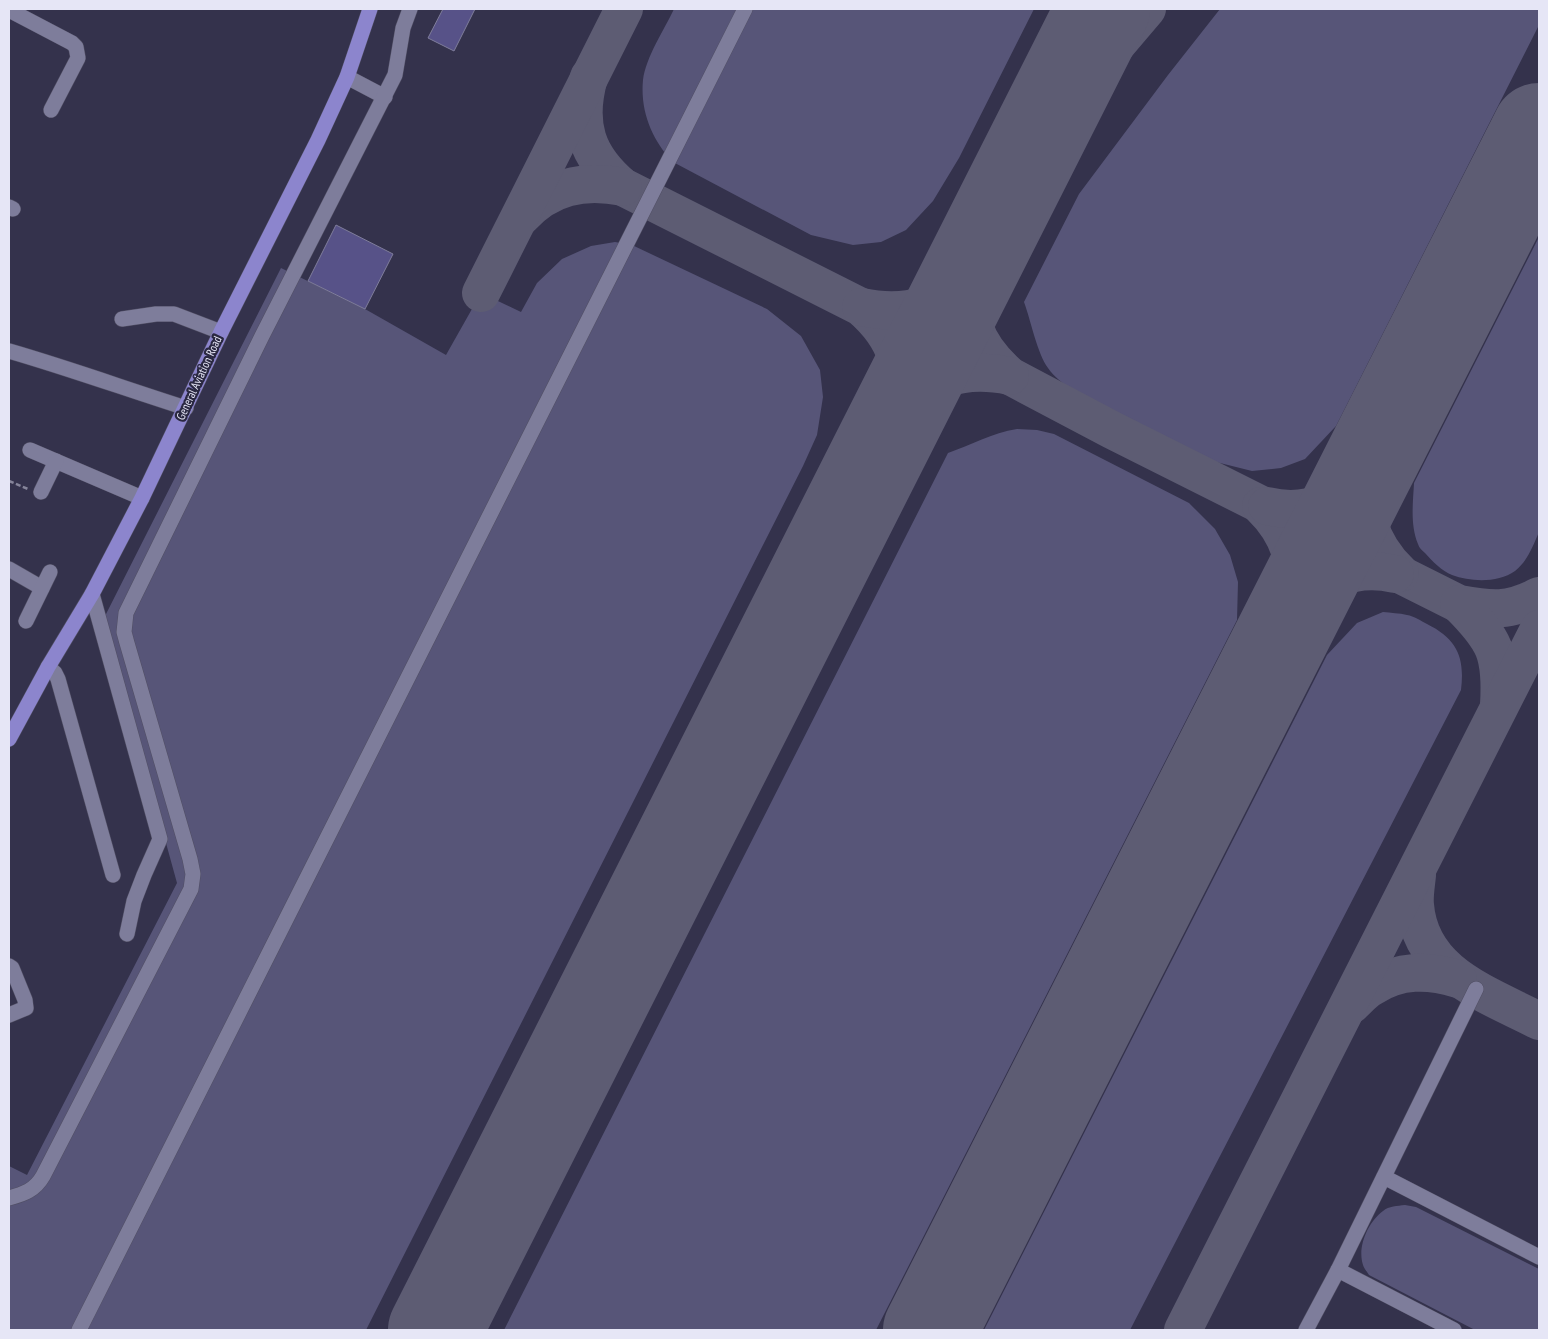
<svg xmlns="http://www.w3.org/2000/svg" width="1548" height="1339" font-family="'PT Sans Narrow',sans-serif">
<rect width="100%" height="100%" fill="#34324c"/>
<g fill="#575578">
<path d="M674,9H1034L959,158L933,201L906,230L881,242L853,245L811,235L673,162C652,140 640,111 643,80C646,57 664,30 674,9Z"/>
<path d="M1220,9H1539V25L1336,426L1305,459L1281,468L1252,471L1212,461L1071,390C1063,383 1054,377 1048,368C1037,353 1031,321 1024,302L1079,194L1168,75Z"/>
<path d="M1539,237V532C1533,546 1527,562 1515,571C1498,583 1471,582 1452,575C1442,571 1432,561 1425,553C1422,550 1419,548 1418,544C1410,525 1413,503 1414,483Z"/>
<polygon points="615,242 632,245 767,309 801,336 820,370 823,397 817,435 803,466 366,1330 9,1330 9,1166 27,1175 177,883 104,618 281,268 365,309 446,355 481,293 521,312 537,283 562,259 591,246"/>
<path d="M1017,429L1037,430L1054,434L1189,503L1215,529L1230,555L1238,582L1237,620L876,1330H504L948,453C971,445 992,433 1017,429Z"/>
<path d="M1383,612C1391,613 1399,613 1407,615C1414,616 1421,621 1427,624C1457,639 1465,657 1461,690L1130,1330H984L1327,655L1357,623Z"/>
<path d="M1405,1205L1416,1207L1539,1269V1330H1475L1369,1275C1367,1272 1364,1268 1363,1265C1357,1247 1368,1222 1383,1211C1389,1206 1397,1206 1405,1205Z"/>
</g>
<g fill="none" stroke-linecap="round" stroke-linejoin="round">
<g stroke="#5d5c73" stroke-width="38">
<path d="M589,77C576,124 586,156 623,187L861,307C897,338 908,373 896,419"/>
<polyline points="1019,177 1113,49 1147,9"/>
<path d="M521,217C549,186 584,179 623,187"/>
<path d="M974,265C963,312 973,344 1010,376L1112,430L1459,604C1492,610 1508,612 1539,596"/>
<polyline points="481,293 624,9"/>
<path d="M861,307C911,317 943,305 974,265"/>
<path d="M896,419C928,379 959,366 1010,376"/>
<path d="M1370,464C1359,506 1368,542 1400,573"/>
<path d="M1261,506C1294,538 1300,574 1292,617"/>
<path d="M1267,506C1312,517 1343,497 1370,464"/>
<path d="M1459,604C1495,640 1502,654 1499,705"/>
<path d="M1292,617C1316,582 1352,564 1395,574"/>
<path d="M1417,875C1416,885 1414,896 1415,905C1420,973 1487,994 1539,1021"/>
<path d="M1351,1005C1358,999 1364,991 1372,987C1400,969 1428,970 1458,979"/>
<polyline points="441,1330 448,1306"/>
<polyline points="1183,1330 1539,629"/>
</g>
<g stroke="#5d5c73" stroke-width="94">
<polyline points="435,1330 1103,9"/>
<polyline points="930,1330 1539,130"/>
</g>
</g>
<g fill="#575288" stroke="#7f7d9b">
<polygon points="443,9 475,9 454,51 428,38"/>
<polygon points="336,225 393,254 365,309 308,281"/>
</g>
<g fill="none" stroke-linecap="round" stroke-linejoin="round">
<g stroke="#514f64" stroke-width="16">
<g id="minor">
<polyline points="11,11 72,43 76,47 78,58 51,110"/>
<polyline points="347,77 385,97"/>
<polyline points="9,207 13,209"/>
<polyline points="122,319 156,314 174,314 221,332"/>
<path d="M9,351C68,368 126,389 186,408"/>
<polyline points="30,450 142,498"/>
<polyline points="41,492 56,461"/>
<polyline points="9,569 42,588"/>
<polyline points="92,594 160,839 144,875 134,901 127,934"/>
<polyline points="26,621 50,572"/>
<polyline points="48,667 55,673 58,679 113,875"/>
<polyline points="9,966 12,968 25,1000 26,1008 9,1015"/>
<polyline points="1384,1177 1539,1257"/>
<path d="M9,1198C24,1194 35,1190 43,1176L191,889L193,874L190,859L127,643L124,632L126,613L262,336L395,75L403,28L410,9"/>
<polyline points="1338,1270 1454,1330"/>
<polyline points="79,1330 745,9"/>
<polyline points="1306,1330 1338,1270 1476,989"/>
</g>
</g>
<g stroke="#514f64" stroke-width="16">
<polyline id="major" points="9,739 48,667 92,594 142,498 221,332 318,140 347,77 370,9"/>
</g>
<polyline stroke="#86859a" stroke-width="2.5" stroke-dasharray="5 2.5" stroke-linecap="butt" points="9,481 28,489"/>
<use href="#minor" stroke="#7e7d9b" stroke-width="15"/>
<use href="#major" stroke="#8c85cd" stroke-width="15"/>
</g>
<g text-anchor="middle" stroke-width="4.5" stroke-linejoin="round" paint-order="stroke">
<g font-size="12" fill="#e6e6f6" stroke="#2a2841">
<text transform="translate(199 378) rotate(-65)" y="4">General Aviation Road</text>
</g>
</g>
<rect width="1548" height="1339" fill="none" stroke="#e6e6f6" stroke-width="20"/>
</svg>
